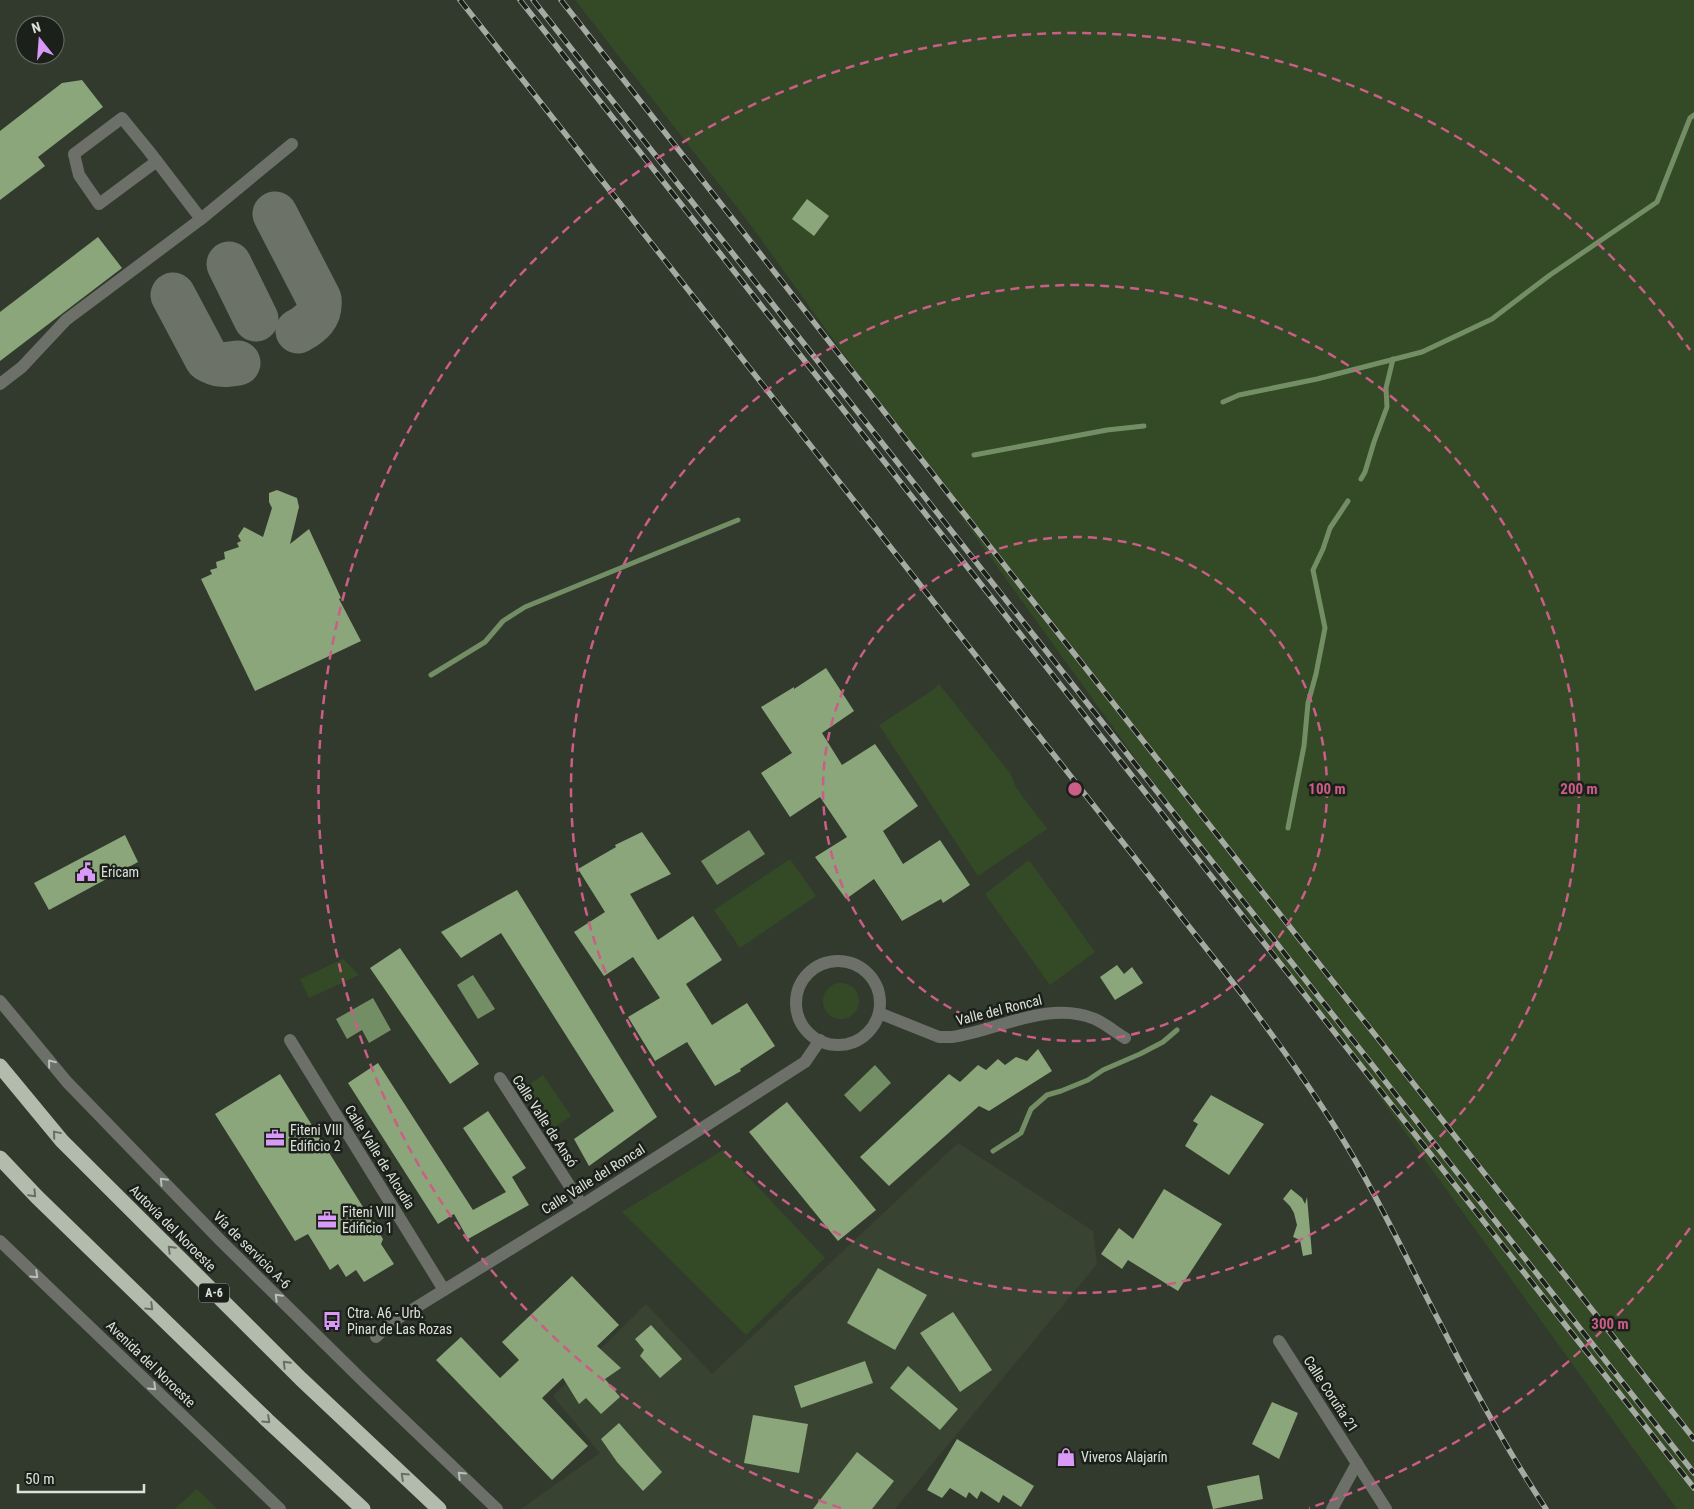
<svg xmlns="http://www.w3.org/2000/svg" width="1694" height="1509" font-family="'Roboto Condensed',sans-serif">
<rect width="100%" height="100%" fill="#323a2d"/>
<polygon fill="#384431" points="958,1143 1093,1231 1097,1264 895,1509 521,1509 600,1453 553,1396 646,1304 712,1374"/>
<g fill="#344a26">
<polygon points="575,0 1694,0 1694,1509 1677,1509 747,220"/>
<polygon points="939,684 1010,773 1017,789 1047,829 978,876 879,725 930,692"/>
<polygon points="790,859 816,896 740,948 714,910"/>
<polygon points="1029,860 1095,952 1050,985 985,894"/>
<polygon points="343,959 359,975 309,998 300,979"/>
<circle cx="841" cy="1001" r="18"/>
<polygon points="543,1075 571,1116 552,1129 524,1088"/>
<polygon points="723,1150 825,1258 746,1335 622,1212"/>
<polygon points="197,1489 217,1509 175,1509"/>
</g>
<g fill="#738e64">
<polygon points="749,830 765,854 717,885 701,861"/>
<polygon points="473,975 495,1009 478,1019 457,985"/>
<polygon points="373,998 391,1030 369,1043 362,1030 347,1039 336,1019"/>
<polygon points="875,1065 891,1083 860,1112 844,1095"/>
</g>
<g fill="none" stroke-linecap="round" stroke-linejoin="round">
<g stroke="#738e64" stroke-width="5">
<polyline points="1223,402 1239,395 1317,379 1422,352 1492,319 1550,275 1657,202 1690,118 1694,115"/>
<polyline points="974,455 1107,430 1144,426"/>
<polyline points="1361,479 1365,472 1374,442 1387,407 1386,388 1393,359"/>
<polyline points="431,675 485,642 503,621 525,607 738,520"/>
<polyline points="1288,828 1304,746 1308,703 1316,674 1325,628 1313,570 1323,549 1330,528 1348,501"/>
<polyline points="993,1151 1021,1133 1031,1109 1047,1095 1061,1091 1088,1080 1103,1070 1140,1054 1163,1042 1177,1030"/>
</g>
<g stroke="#6c7268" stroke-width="45">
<path d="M275,214L319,299C321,316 311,324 298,331"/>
<polyline points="229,264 256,319"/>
<path d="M173,295L207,359C218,366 226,365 238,363"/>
</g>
</g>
<g fill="#8aa67a">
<polygon points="82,80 103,107 38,157 45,166 0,200 0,131 62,83"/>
<polygon points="807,199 829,216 814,236 792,219"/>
<polygon points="98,237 122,268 0,361 0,312"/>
<polygon points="277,490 297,498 299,507 290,544 309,529 341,598 339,599 361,641 255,691 201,579 212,574 210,570 217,568 216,562 225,559 224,552 239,547 237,543 241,541 238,536 244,527 263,537 272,508 269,502 269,493"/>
<polygon points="826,668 854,711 822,733 842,765 875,744 918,806 883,831 903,864 940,840 970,885 943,903 941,899 902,921 874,879 846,899 815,857 847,837 820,797 790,817 761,773 792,753 761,707 794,687 794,689"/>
<polygon points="642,832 671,874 630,894 658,940 693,916 722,960 686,984 712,1025 747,1003 775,1046 740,1069 741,1071 715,1086 687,1042 655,1061 628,1017 660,998 633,957 604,976 574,932 605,912 578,869 616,847 615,845"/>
<polygon points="125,835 138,862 49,910 34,883"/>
<polygon points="517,890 657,1117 589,1166 574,1139 614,1111 501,933 461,958 441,932"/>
<polygon points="400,948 479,1064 450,1084 370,968"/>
<polygon points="1117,965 1124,974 1132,967 1143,983 1115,1000 1100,977"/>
<polygon points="1038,1049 1052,1071 989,1111 979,1106 889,1186 860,1157 949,1074 960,1082 978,1065 986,1070 998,1059 1005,1065 1016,1057 1027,1061"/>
<polygon points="378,1063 473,1210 506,1192 463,1128 488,1111 526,1168 512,1177 529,1205 468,1239 454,1214 438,1224 348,1083"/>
<polygon points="280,1074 383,1239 381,1244 394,1264 364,1282 356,1270 346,1277 338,1264 330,1270 308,1234 295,1241 215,1114"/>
<polygon points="1211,1095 1264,1124 1229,1175 1185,1146 1198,1124 1193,1121"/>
<polygon points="787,1102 876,1210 838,1241 749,1132"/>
<polygon points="1164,1189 1222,1224 1178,1291 1128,1260 1122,1269 1101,1254 1119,1228 1133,1239"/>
<polygon points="1291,1189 1302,1198 1305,1204 1307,1197 1312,1254 1303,1256 1300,1240 1293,1237 1297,1225 1294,1213 1290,1206 1283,1199"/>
<polygon points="878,1268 927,1295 895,1350 847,1323"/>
<polygon points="572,1276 619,1325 597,1346 621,1368 605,1379 620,1397 601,1414 586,1398 579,1404 563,1378 542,1398 588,1446 552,1480 436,1360 461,1337 500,1378 519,1360 502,1342"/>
<polygon points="953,1312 992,1370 960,1392 920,1333"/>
<polygon points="651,1325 682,1359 660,1378 640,1356 644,1350 635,1339"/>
<polygon points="865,1361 873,1383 801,1408 794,1386"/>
<polygon points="908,1366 958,1409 940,1430 890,1388"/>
<polygon points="1272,1402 1298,1413 1279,1459 1252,1444"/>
<polygon points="753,1415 808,1424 799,1473 744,1463"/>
<polygon points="619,1423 662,1472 643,1491 617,1462 601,1439"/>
<polygon points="957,1439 1034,1486 1021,1507 1003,1495 999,1503 981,1491 977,1499 969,1492 966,1498 950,1488 942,1498 927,1490"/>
<polygon points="857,1452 894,1481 872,1509 813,1509"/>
<polygon points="1259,1475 1263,1499 1213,1509 1207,1486"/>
</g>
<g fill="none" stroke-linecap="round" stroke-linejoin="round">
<g stroke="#6c7069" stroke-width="12">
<polyline points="201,219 292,144"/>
<polyline points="0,384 22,367 66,320 201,219 149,151 122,118 74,154 79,175 99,204 157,161"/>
<circle cx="838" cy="1003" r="42"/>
<polyline points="0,1001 67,1082 221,1241 363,1381 497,1509"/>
<path d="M879,1013L939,1037H952C999,1030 1048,1000 1095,1019C1106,1024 1115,1032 1125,1038"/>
<polyline points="290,1040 444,1290"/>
<polyline points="500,1078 582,1205"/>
<polyline points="0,1241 280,1509"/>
<polyline points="376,1337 389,1324 582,1205 805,1062 820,1040"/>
<polyline points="1279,1341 1386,1509"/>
<polyline points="1332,1509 1357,1463"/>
</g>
<g stroke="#b2bcad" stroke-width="15">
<polyline points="0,1066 62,1141 301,1379 439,1509"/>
<polyline points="0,1158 37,1197 267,1420 363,1509"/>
</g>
<g stroke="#a5aba2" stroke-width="5.5">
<g id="rail">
<path d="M460,0L1224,971C1268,1028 1311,1086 1348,1148C1382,1205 1410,1266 1441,1325C1473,1388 1507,1450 1546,1509"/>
<polyline points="520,0 1694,1488"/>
<polyline points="533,0 1694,1473"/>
<polyline points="561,0 1024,590 1694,1439"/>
</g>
</g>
<use href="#rail" stroke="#1c201a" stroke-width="4" stroke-dasharray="11" stroke-linecap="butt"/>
</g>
<defs><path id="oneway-chevron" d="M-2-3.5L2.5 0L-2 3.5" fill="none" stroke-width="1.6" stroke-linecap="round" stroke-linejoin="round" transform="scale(1.25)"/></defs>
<g stroke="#babfb7">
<use href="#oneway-chevron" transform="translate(51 1063) rotate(-129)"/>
<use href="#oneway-chevron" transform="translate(163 1181) rotate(-134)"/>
<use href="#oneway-chevron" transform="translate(35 1275) rotate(44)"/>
<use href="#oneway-chevron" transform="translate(278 1297) rotate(-135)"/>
<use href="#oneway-chevron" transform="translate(153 1387) rotate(44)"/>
<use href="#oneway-chevron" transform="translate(461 1475) rotate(-136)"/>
</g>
<g stroke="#676e64">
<use href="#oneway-chevron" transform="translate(56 1134) rotate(-130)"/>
<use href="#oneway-chevron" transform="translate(33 1194) rotate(46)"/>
<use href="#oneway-chevron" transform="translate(171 1249) rotate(-135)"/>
<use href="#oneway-chevron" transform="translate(150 1307) rotate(44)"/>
<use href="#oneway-chevron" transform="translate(286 1364) rotate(-135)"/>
<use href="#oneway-chevron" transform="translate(267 1420) rotate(43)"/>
<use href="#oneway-chevron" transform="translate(404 1476) rotate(-137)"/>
</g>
<g fill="none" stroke="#cb5e87" stroke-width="2.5" stroke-dasharray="9 6">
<circle cx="1075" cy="789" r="252"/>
<circle cx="1075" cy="789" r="504"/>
<path d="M1690 1228A756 756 0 0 1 1309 1508M841 1508A756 756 0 1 1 1690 350"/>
</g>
<defs>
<g id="civic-bare" transform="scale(1.5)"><path d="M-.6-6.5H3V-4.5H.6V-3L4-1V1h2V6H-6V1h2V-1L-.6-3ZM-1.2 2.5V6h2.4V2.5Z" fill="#d99af7" stroke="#1c201a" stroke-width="2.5" paint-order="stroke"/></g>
<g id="office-bare" transform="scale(1.5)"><path d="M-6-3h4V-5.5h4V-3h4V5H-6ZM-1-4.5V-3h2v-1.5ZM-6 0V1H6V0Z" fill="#d99af7" stroke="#1c201a" stroke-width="2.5" paint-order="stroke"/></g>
<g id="bus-bare" transform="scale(1.5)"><path d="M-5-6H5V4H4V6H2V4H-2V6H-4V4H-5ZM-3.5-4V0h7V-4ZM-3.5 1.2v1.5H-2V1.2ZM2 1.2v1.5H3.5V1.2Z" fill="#d99af7" stroke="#1c201a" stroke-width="2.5" paint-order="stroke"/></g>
<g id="shop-bare" transform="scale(1.5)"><path d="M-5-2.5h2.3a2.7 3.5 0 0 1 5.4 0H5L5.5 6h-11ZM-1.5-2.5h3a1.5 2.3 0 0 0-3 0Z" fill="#d99af7" stroke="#1c201a" stroke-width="2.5" paint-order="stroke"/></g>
</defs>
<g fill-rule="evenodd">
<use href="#civic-bare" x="86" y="872"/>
<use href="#office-bare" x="275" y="1138"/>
<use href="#office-bare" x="327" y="1220"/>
<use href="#bus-bare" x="332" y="1321"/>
<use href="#shop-bare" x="1066" y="1457"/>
</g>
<g text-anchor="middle" stroke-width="5" stroke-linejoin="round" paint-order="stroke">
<rect fill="#1c201a" stroke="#a2a7a0" stroke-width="1" x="199" y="1283.5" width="30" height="19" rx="4"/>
<g font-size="12" font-weight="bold" fill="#dce1d9">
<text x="214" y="1297">A-6</text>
</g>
<g font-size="14" fill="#dce1d9" stroke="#1c201a" text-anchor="start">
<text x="101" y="877">Ericam</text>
<text x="290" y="1135">Fiteni VIII<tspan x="290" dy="16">Edificio 2</tspan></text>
<text x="342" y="1217">Fiteni VIII<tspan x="342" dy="16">Edificio 1</tspan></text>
<text x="347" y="1318">Ctra. A6 - Urb.<tspan x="347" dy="16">Pinar de Las Rozas</tspan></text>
<text x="1081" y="1462">Viveros Alajarín</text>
</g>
<g font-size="14" fill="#dce1d9" stroke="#1c201a">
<text transform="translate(999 1010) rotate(-14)" y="5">Valle del Roncal</text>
<text transform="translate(545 1121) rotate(57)" y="5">Calle Valle de Ansó</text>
<text transform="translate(380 1157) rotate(58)" y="5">Calle Valle de Alcudia</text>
<text transform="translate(593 1179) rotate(-32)" y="5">Calle Valle del Roncal</text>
<text transform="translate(173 1228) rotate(45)" y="5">Autovía del Noroeste</text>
<text transform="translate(252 1250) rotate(45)" y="5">Vía de servicio A-6</text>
<text transform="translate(151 1364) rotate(44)" y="5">Avenida del Noroeste</text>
<text transform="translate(1331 1394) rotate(57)" y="5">Calle Coruña 21</text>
</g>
</g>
<circle cx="1075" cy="789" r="8" fill="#cb5e87" stroke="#1c201a" stroke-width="2.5"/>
<g font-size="15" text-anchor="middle" font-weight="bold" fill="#cb5e87" stroke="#1c201a" stroke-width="5" stroke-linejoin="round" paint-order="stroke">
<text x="1327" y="794">100 m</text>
<text x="1579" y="794">200 m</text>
<text x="1610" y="1329">300 m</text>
</g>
<g transform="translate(40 40) rotate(343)"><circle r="24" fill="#1c201a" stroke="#696d66"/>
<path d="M0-4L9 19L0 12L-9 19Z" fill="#d99af7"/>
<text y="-8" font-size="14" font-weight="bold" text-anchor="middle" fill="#dce1d9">N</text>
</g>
<path d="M18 1484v8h126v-8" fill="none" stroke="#dce1d9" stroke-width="2.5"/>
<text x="25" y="1484" font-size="15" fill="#dce1d9" stroke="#1c201a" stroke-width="4" paint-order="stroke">50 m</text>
</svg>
